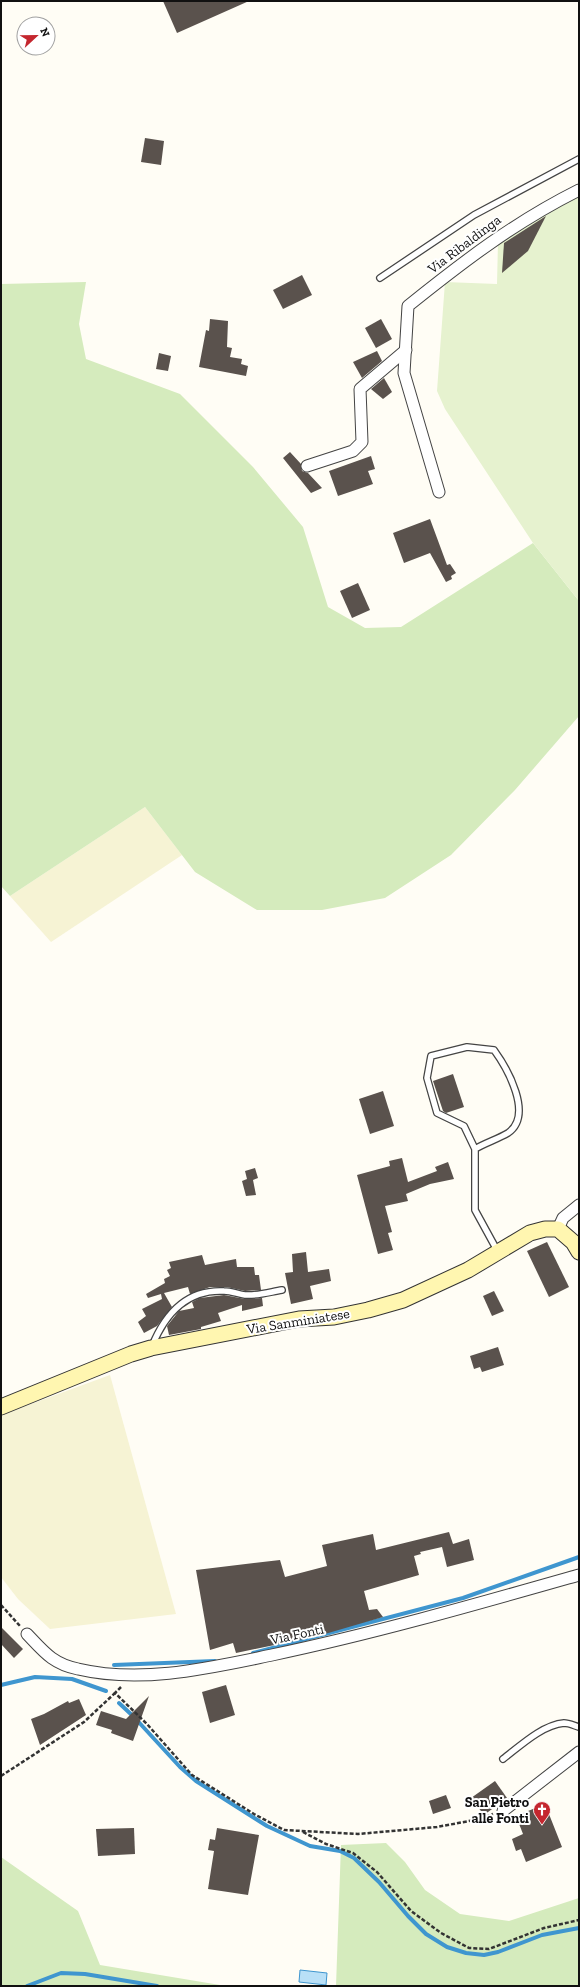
<svg xmlns="http://www.w3.org/2000/svg" width="580" height="1987" font-family="'Zilla Slab',serif">
<rect width="100%" height="100%" fill="#fffdf5"/>
<g fill="#f6f3d4">
<polygon points="145,807 182,855 51,942 10,896"/>
<polygon points="110,1375 176,1614 50,1629 18,1599 1,1577 1,1415"/>
</g>
<g fill="#d5ebbd">
<polygon points="86,282 79,324 86,359 180,394 253,467 303,527 328,607 365,628 401,627 533,543 579,601 579,716 515,790 451,855 385,898 322,910 257,910 195,872 145,807 10,896 1,886 1,284"/>
<polygon points="386,1843 405,1862 425,1890 460,1914 509,1921 579,1898 579,1986 336,1986 341,1845"/>
<polygon points="1,1857 78,1911 100,1965 226,1986 1,1986"/>
</g>
<polygon fill="#e6f2cf" points="579,196 579,601 533,543 445,409 437,391 445,282 497,284 498,242 515,229"/>
<polygon fill="#b9e0f7" stroke="#3f96cf" points="300,1970 327,1973 326,1985 299,1982"/>
<g fill="none" stroke-linecap="round" stroke-linejoin="round">
<g stroke="#3f96cf" stroke-width="4">
<polyline points="253,1653 463,1598 579,1557"/>
<polyline points="114,1665 215,1661"/>
<polyline points="1,1685 35,1677 72,1679 106,1691"/>
<polyline points="119,1703 134,1717 180,1767 196,1781 267,1826 310,1846 340,1851 354,1858 379,1882 408,1916 426,1934 447,1947 466,1953 484,1955 498,1952 542,1935 579,1928"/>
<polyline points="27,1986 61,1973 85,1974 157,1986"/>
</g>
</g>
<g fill="#5a524d">
<polygon points="163,1 249,1 177,33"/>
<polygon points="145,138 164,141 161,165 141,162"/>
<polygon points="546,216 528,251 502,273 504,243"/>
<polygon points="302,275 312,295 283,309 273,290"/>
<polygon points="210,319 228,321 227,347 232,348 230,357 242,359 241,364 248,366 246,376 199,367 206,330 209,331"/>
<polygon points="381,319 392,339 376,348 365,328"/>
<polygon points="377,351 382,361 362,378 353,362"/>
<polygon points="159,353 171,356 168,371 156,369"/>
<polygon points="384,378 392,392 383,399 371,389"/>
<polygon points="290,452 301,464 302,471 308,473 322,488 311,493 283,458"/>
<polygon points="371,456 375,469 368,471 373,484 338,496 329,471"/>
<polygon points="430,519 447,565 450,564 456,573 451,576 452,579 446,582 430,553 404,563 393,533"/>
<polygon points="358,583 370,610 352,618 340,591"/>
<polygon points="453,1074 464,1107 446,1113 443,1111 433,1081"/>
<polygon points="383,1091 394,1126 370,1134 359,1099"/>
<polygon points="402,1158 408,1182 437,1171 435,1167 448,1162 454,1179 430,1184 406,1194 408,1201 385,1206 392,1232 388,1233 393,1250 378,1254 357,1175 390,1166 389,1161"/>
<polygon points="255,1168 258,1178 253,1180 256,1195 246,1196 242,1181 247,1179 245,1171"/>
<polygon points="547,1242 569,1287 549,1297 527,1251"/>
<polygon points="306,1252 308,1272 329,1269 331,1281 310,1286 313,1299 291,1304 285,1273 293,1272 292,1254"/>
<polygon points="202,1255 205,1265 236,1259 237,1267 254,1267 255,1275 259,1275 261,1290 245,1291 227,1287 210,1287 190,1294 188,1287 164,1293 172,1307 157,1326 144,1333 138,1322 146,1316 142,1309 162,1299 161,1294 148,1298 146,1294 165,1283 164,1279 170,1276 167,1270 171,1268 169,1262"/>
<polygon points="494,1291 504,1311 492,1316 483,1296"/>
<polygon points="224,1295 245,1299 262,1298 263,1306 242,1311 242,1305 218,1313 221,1321 201,1327 201,1329 169,1335 167,1326 179,1311 194,1308 192,1302 200,1298"/>
<polygon points="498,1347 504,1365 482,1372 480,1367 474,1369 470,1356"/>
<polygon points="449,1532 453,1544 469,1539 474,1560 447,1567 442,1547 420,1552 421,1554 414,1556 419,1575 364,1591 369,1610 377,1609 383,1617 318,1636 236,1653 233,1643 210,1650 196,1570 280,1560 285,1577 327,1566 322,1545 373,1534 376,1550"/>
<polygon points="1,1627 23,1649 14,1658 1,1644"/>
<polygon points="226,1685 235,1715 210,1723 202,1692"/>
<polygon points="149,1696 133,1741 111,1733 112,1730 96,1725 101,1711 126,1719"/>
<polygon points="79,1699 86,1715 40,1745 31,1719 44,1714 68,1701 69,1703"/>
<polygon points="495,1781 507,1798 484,1815 471,1798"/>
<polygon points="446,1795 451,1808 433,1814 429,1801"/>
<polygon points="545,1804 562,1847 526,1862 521,1849 516,1851 512,1839 523,1834 516,1816"/>
<polygon points="134,1828 135,1854 98,1856 96,1829"/>
<polygon points="217,1828 259,1835 248,1895 208,1889 214,1851 208,1850 210,1839 215,1840"/>
</g>
<g fill="none" stroke-linecap="round" stroke-linejoin="round">
<g stroke="#444" stroke-width="8">
<g id="service">
<polyline points="380,278 474,215 579,159"/>
<path d="M475,1149C485,1143 498,1139 508,1133C534,1115 507,1068 494,1050L467,1047L431,1056L427,1078L437,1113L464,1126L475,1149V1210L498,1252"/>
<path d="M152,1346C165,1314 186,1289 224,1291C231,1291 238,1294 245,1295C257,1296 270,1292 282,1290"/>
<path d="M503,1759C520,1746 542,1725 564,1723C569,1723 575,1726 579,1727"/>
</g>
</g>
<g stroke="#444" stroke-width="13">
<g id="minor">
<polyline points="307,466 353,451 362,442 360,389 406,350"/>
<path d="M439,492L404,373L408,306C464,261 515,222 579,190"/>
<polyline points="558,1229 563,1218 579,1205"/>
<path d="M27,1634C44,1652 53,1664 78,1669C142,1684 209,1668 272,1655C376,1633 477,1604 579,1575"/>
<polyline points="503,1811 579,1752"/>
</g>
</g>
<g stroke="#333" stroke-width="17">
<polyline id="secondary" points="1,1407 131,1354 151,1348 299,1319 334,1317 368,1310 403,1300 468,1270 530,1233 545,1229 558,1229 573,1242 579,1252"/>
</g>
<g stroke="#333" stroke-width="2.5" stroke-dasharray="4 2" stroke-linecap="butt">
<polyline points="1,1605 20,1626"/>
<polyline points="121,1687 115,1693 147,1724 192,1775 254,1814 284,1830 358,1834 437,1827 480,1819 493,1814"/>
<polyline points="1,1776 84,1722 115,1693"/>
<polyline points="303,1832 326,1844 353,1853 377,1872 411,1911 441,1933 469,1948 489,1949 544,1928 579,1920"/>
</g>
<use href="#service" stroke="#fff" stroke-width="5.5"/>
<use href="#minor" stroke="#fff" stroke-width="11"/>
<use href="#secondary" stroke="#fff6b0" stroke-width="15"/>
</g>
<defs>
<g id="church-pin" transform="scale(0.9)"><path d="M0 17L-7.5 6A9.5 9.5 0 1 1 7.5 6Z" fill="#c4262e" stroke="#fff"/><path d="M-1.2-6h2.4v3.5h3.3v2.4h-3.3V6h-2.4V-.1h-3.3v-2.4h3.3Z" fill="#fff"/></g>
</defs>
<g fill-rule="evenodd">
<use href="#church-pin" x="542" y="1810"/>
</g>
<g text-anchor="middle" stroke-width="4" stroke-linejoin="round" paint-order="stroke">
<g font-size="14" fill="#111" stroke="#fff">
<text transform="translate(464 244) rotate(-37)" y="5">Via Ribaldinga</text>
<text transform="translate(298 1321) rotate(-9)" y="5">Via Sanminiatese</text>
<text transform="translate(297 1634) rotate(-12)" y="5">Via Fonti</text>
</g>
<g font-size="14" font-weight="bold" fill="#111" stroke="#fff" text-anchor="end">
<text x="529" y="1807">San Pietro<tspan x="529" dy="16">alle Fonti</tspan></text>
</g>
</g>
<rect width="580" height="1987" fill="none" stroke="#111111" stroke-width="4"/>
<g transform="translate(36 36) rotate(68)"><circle r="19" fill="#ffffff" stroke="#a0a0a0"/>
<path d="M0-3L7 15L0 10L-7 15Z" fill="#c4262e"/>
<text y="-6" font-size="11" font-weight="bold" text-anchor="middle" fill="#111111">N</text>
</g>
</svg>
